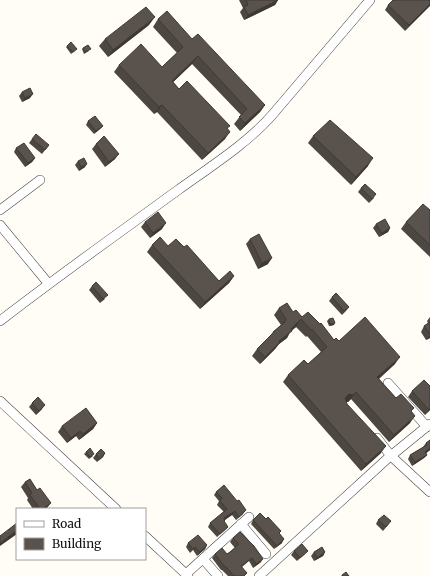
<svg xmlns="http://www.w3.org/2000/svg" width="430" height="576" font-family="Merriweather,serif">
<rect width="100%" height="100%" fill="#fffdf5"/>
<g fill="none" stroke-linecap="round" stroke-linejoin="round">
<g stroke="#444" stroke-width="10">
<g id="minor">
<polyline points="0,210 40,180"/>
<polyline points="0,225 48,283"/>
<path d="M0,321C58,276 119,233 178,190C210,167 248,143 273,114L370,0"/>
<polyline points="388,383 427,427"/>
<polyline points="0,401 116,509"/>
<polyline points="377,438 391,456 430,492"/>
<polyline points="241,524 266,554"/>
<polyline points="145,536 188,576"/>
<polyline points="203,559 218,576"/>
<polyline points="186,574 249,517"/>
<polyline points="259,576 387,459 430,424"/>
</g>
</g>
<use href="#minor" stroke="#fff" stroke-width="9"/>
</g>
<g fill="#4d4742">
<polygon points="239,0 278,0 275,5 244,20 240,12 243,8"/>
<polygon points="430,0 405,31 385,10 388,5"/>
<polygon points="158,19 192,39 265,105 260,112 240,131 234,124 241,115 192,64 173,82 179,89 227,129 225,139 202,160 157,112 154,114 114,72 119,65 162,67 177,53 153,27"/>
<polygon points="149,25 108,57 99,46 105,39"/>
<polygon points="67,46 75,51 71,54 66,47"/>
<polygon points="83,48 89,51 84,54 82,49"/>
<polygon points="22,92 30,98 22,102 19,96"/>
<polygon points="88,121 103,126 100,129 94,134 86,125"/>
<polygon points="313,136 368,166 351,185 308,143"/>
<polygon points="32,139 49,145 42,154 29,143"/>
<polygon points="96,144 115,159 105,167 92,149"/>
<polygon points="16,148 35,158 32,162 25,167 14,152"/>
<polygon points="78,161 85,167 79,171 75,165"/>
<polygon points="361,188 374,198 369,203 358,192"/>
<polygon points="430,210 430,257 401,229 406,222"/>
<polygon points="145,222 162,229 150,238 141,227"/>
<polygon points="376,224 390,228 388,232 379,237 373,228"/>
<polygon points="250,239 268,264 258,269 246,244"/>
<polygon points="152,245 184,247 219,281 234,276 229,283 200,309 147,252"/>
<polygon points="92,286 105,299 100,303 89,290"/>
<polygon points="332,297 349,307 346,311 342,315 329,301"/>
<polygon points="279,308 293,312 302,317 334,340 395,364 379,379 396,398 411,412 410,423 389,442 351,399 348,402 346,402 347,404 381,453 361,471 283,382 288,375 308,364 321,352 307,336 306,337 296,327 290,332 287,338 279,344 275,349 260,364 252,356 257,349 270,336 273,332 281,325 274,315"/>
<polygon points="430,317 430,338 426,340 421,332 424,326 428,323 427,321"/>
<polygon points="329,319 334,325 329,326 327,321"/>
<polygon points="430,386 430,410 425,415 408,397 412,391"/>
<polygon points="32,403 42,409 36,415 29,407"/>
<polygon points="97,423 93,429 79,440 76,436 67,443 58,432 62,426"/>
<polygon points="430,440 430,450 426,453 427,455 424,458 412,466 408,459 410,455 423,447 426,443"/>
<polygon points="86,452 93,456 89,459 84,454"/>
<polygon points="105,453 103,457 97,462 93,458 96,454"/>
<polygon points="25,482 37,490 47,508 46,509 33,509 27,500 28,498 21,487"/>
<polygon points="216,492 243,514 236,520 232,515 225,520 224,522 228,527 225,530 217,537 208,527 210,523 224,512 217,505 219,501 214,495"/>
<polygon points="253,520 279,533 282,543 274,549 251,524"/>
<polygon points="378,520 388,525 383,531 376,524"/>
<polygon points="233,538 261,562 253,568 249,561 242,567 245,576 228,576 222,570 221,570 212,558 215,554 227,554 230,552 235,548 230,542"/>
<polygon points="188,543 207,545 205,549 197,556 193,550 190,553 186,547"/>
<polygon points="294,551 305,554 297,561 291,555"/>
<polygon points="314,552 325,552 323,556 314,561 311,556"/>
</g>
<g fill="#3f3936">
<polygon points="278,0 275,5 244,20 248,15"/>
<polygon points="430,4 430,6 405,31 409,25"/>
<polygon points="155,17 149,25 108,57 113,50"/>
<polygon points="198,56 192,64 167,88 172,81"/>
<polygon points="33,94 30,98 22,102 25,98"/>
<polygon points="162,105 157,112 154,114 159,107"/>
<polygon points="265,105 260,112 240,131 245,123"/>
<polygon points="103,126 100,129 94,134 96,131"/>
<polygon points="230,132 225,139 202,160 208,153"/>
<polygon points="119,154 115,159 105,167 109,162"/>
<polygon points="35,158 32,162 25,167 28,163"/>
<polygon points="373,158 368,166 351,185 356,177"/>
<polygon points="87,164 85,167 79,171 81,167"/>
<polygon points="166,223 162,229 150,238 153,233"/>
<polygon points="390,228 388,232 379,237 382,233"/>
<polygon points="272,258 268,264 258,269 262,263"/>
<polygon points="234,276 229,283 200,309 205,302"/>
<polygon points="301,319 296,327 290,332 287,338 279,344 275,349 260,364 265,357 279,341"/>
<polygon points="335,323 334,325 329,326 330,324"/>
<polygon points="430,335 430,338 426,340"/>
<polygon points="400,357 395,364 372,384 377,377"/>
<polygon points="356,392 351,399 348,402 344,401 345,398 349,394"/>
<polygon points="45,405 42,409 36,415 39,411"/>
<polygon points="430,408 430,410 425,415 429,410"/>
<polygon points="415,416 410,423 389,442 394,435"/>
<polygon points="97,423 93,429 79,440 83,434"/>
<polygon points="80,431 76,436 67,443 71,438"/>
<polygon points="386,446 381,453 361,471 366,464"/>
<polygon points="430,448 430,450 423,456 425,452"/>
<polygon points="105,453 103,457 97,462 100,459"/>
<polygon points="427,455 424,458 412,466 415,462"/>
<polygon points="51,503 47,508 46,509 42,509"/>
<polygon points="246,510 243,514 236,520"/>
<polygon points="235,511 232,515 221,522 224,518"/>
<polygon points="17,530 17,534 0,546 0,543"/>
<polygon points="284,539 282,543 274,549"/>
<polygon points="207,545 205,549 197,556 200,552"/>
<polygon points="325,552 323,556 314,561 317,558"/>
<polygon points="263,559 261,562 253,568 256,564"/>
</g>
<g fill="#5a524d" stroke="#3f3936">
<polygon points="246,0 278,0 248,15 244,7 248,5"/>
<polygon points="393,0 430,0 430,4 409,25 388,5"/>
<polygon points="146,7 155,17 113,50 105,39"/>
<polygon points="167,11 192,39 198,34 265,105 245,123 239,117 247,109 198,56 172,81 179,89 187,81 230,126 227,128 230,132 208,153 162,105 159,107 119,65 141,44 162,67 183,47 158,19"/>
<polygon points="71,42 77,49 73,52 67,46"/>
<polygon points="88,45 91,49 85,52 83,48"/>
<polygon points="30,88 33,94 25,98 22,92"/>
<polygon points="95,116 103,126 96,131 88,121"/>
<polygon points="330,120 373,158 356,177 313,136"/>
<polygon points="36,134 49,145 45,150 32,139"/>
<polygon points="104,136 119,154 109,162 96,144"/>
<polygon points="24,143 35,158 28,163 16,148"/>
<polygon points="84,158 87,164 81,167 78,161"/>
<polygon points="365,184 376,194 372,199 361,188"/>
<polygon points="423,204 430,210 430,245 406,222"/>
<polygon points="158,212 166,223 153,233 145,222"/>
<polygon points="385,219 390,228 382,233 376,224"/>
<polygon points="259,234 272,258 262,263 250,239"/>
<polygon points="160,237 168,246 176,239 184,247 187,245 219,281 230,271 234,276 205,302 152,245"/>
<polygon points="96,282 108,295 103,299 92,286"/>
<polygon points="336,293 349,307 344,311 332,297"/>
<polygon points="287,303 293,312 296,310 302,317 308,312 320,324 321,323 334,340 336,338 339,341 365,317 400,357 377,377 396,398 401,394 414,408 411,411 415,416 394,435 356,392 353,395 349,394 345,398 347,404 386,446 366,464 288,375 304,360 308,364 327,347 312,329 311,330 301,319 291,329 292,331 279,341 280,342 265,357 257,349 274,332 273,332 285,322 285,321 286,319 279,308"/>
<polygon points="333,318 335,323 330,324 329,319"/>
<polygon points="430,322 430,334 424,326"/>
<polygon points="424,380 430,386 430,408 429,410 412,391"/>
<polygon points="38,397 45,405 39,411 32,403"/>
<polygon points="86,408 97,423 83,434 80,431 71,438 62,426"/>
<polygon points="430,440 430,448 425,452 427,455 415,462 410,455 427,445 426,443"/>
<polygon points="90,448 94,454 90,457 86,452"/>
<polygon points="101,449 105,453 100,459 96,454"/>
<polygon points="30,479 37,490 40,488 51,503 42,509 40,509 30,495 32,493 25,482"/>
<polygon points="224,485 237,501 239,500 246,510 239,517 235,511 224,518 225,520 224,521 228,527 220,534 210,523 227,509 220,501 222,498 216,492"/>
<polygon points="260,513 266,519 268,517 281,531 279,533 284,539 277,546 253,520"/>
<polygon points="384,515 391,521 386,527 378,520"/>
<polygon points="17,523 17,530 0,543 0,536"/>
<polygon points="240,532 254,546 263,559 256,564 252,558 241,566 247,573 244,576 234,576 225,566 224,566 215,554 222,548 227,554 230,552 239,544 233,538"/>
<polygon points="198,535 207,545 200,552 195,547 193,549 188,543"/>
<polygon points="302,544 308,551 300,558 294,551"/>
<polygon points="322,547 325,552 317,558 314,552"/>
<polygon points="346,572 349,576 342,576 342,575"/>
</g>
<rect x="16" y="508" width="130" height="52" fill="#ffffff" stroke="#a0a0a0"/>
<rect x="24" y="521" width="20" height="6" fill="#ffffff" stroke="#a0a0a0"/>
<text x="52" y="528" font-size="12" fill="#111111">Road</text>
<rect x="24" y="538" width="20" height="12" fill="#5a524d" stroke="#a0a0a0"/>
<text x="52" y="548" font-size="12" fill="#111111">Building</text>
</svg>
